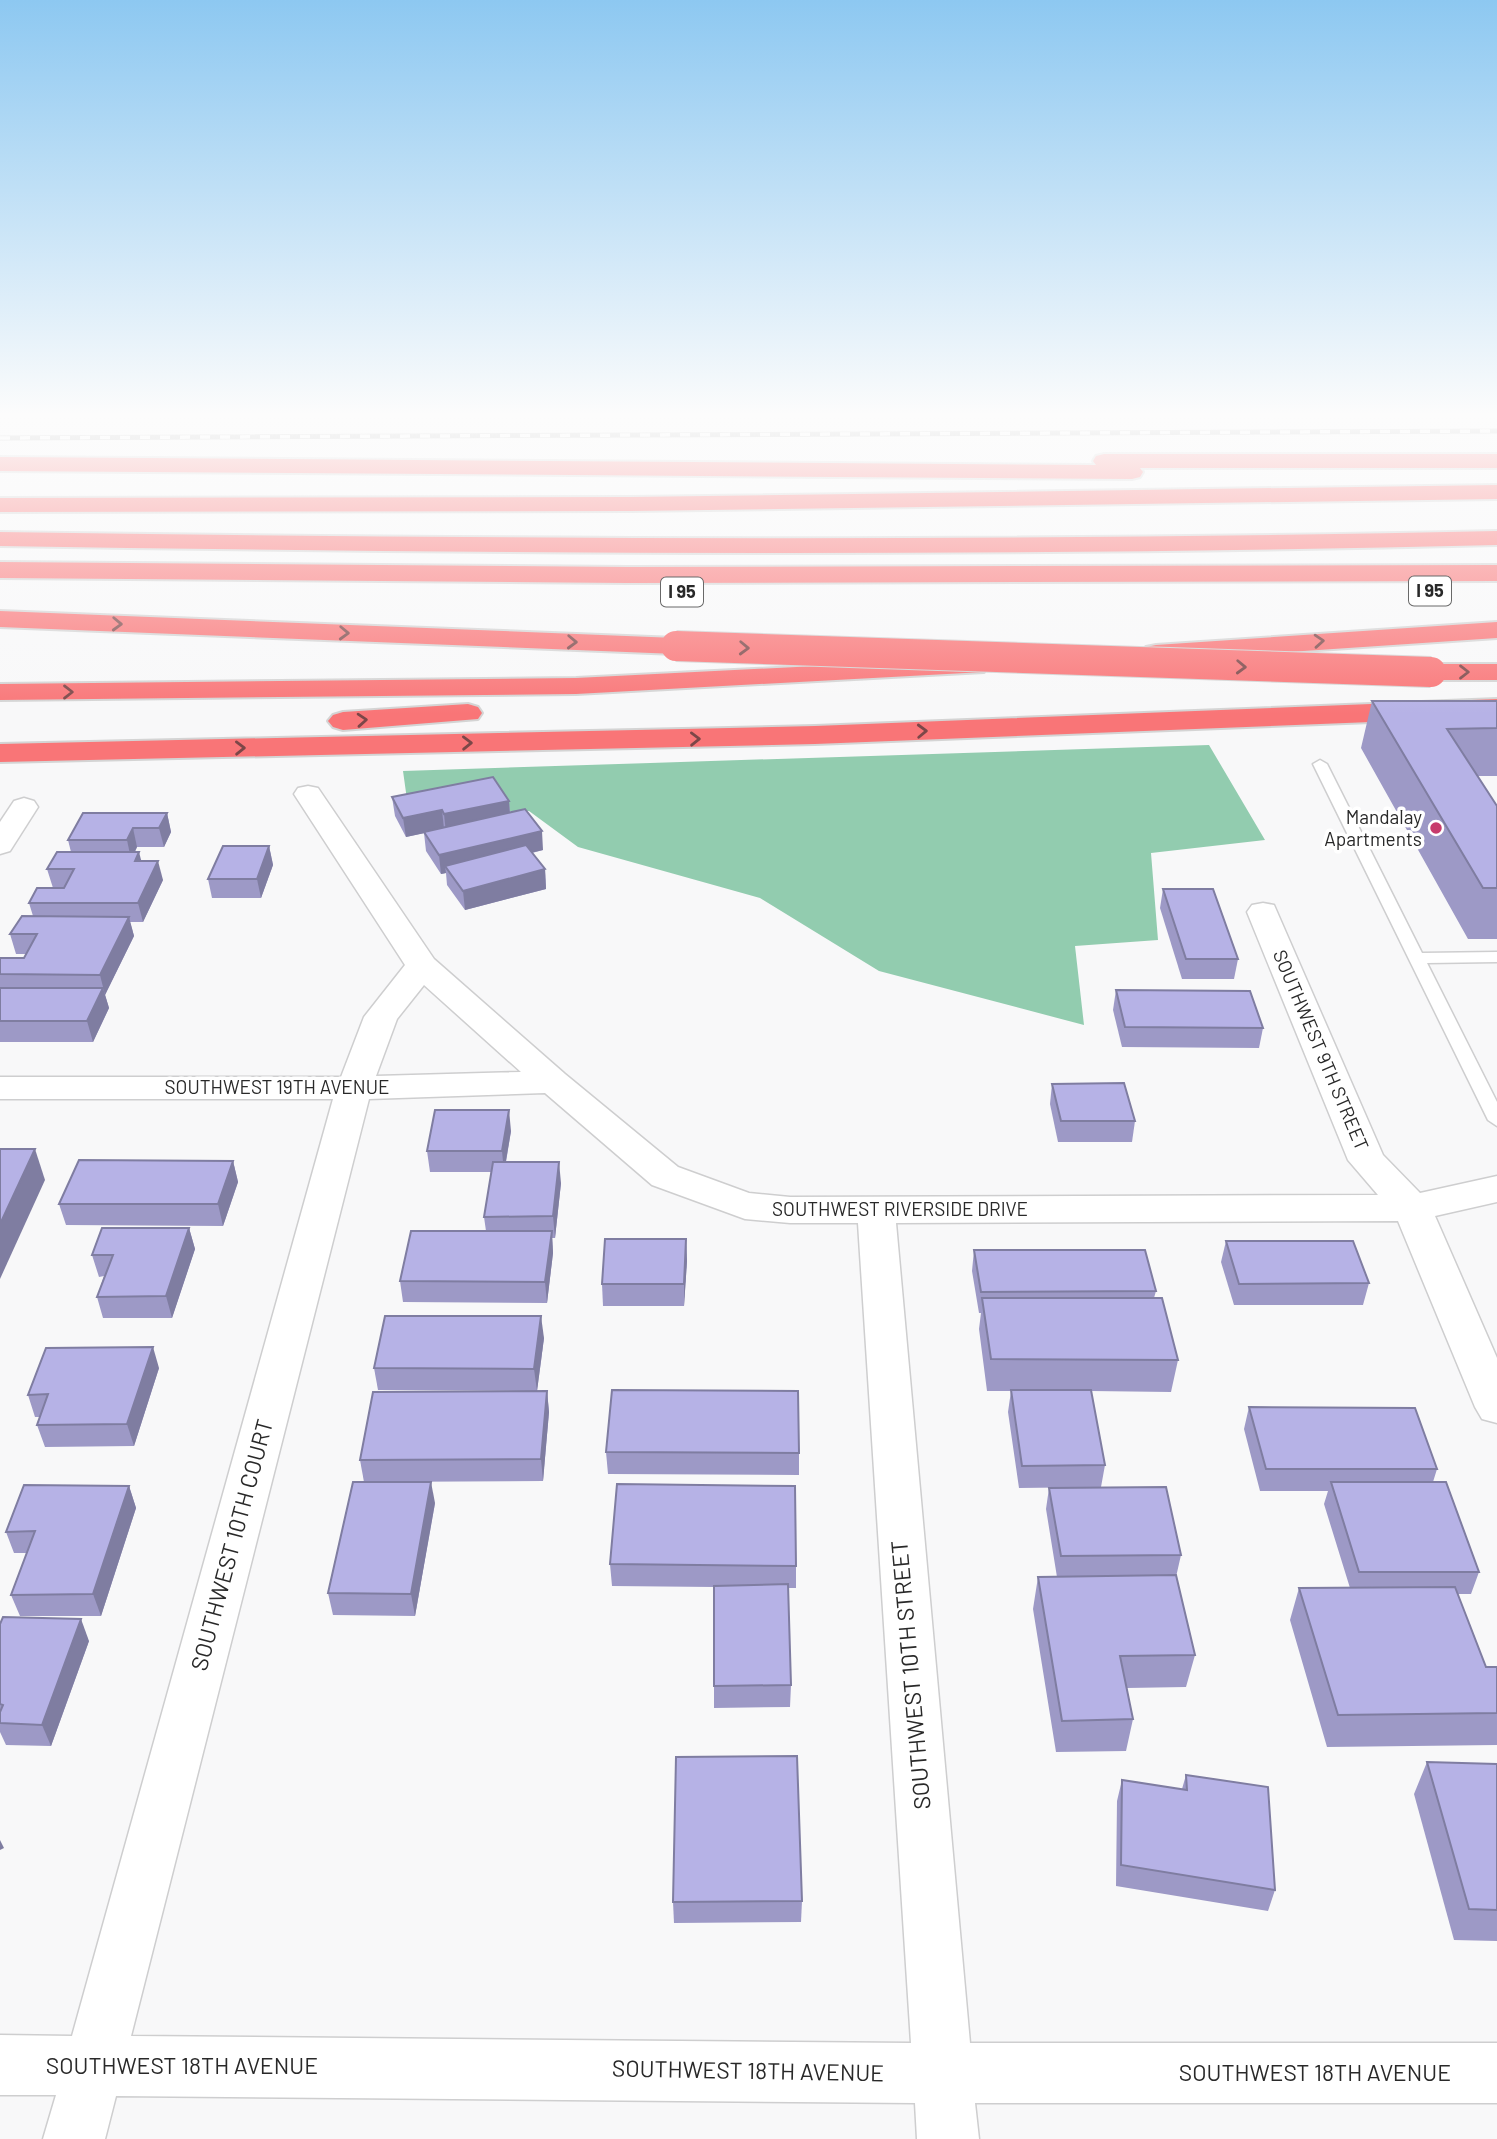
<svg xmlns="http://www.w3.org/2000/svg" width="1497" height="2139" font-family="Barlow,sans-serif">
<rect width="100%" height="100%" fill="#f8f8f9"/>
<polygon fill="#92ccaf" points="1209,745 1265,840 1151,853 1158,940 1075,946 1084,1025 879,971 760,898 578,847 529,811 409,814 403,771"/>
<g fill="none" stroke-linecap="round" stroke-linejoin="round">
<g stroke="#cececf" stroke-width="3">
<polygon id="service" points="1320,760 1327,764 1422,953 1497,952 1497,962 1427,963 1497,1102 1497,1126 1488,1120 1313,764"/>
</g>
<g stroke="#cececf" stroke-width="3">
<g id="minor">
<path d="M308,786L318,788L434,959L565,1074L678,1167L749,1193L790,1197L1378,1195L1348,1160L1247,912L1252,905L1263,903L1274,905L1383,1155L1420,1193L1497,1176V1202L1435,1216L1497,1358V1423L1482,1419L1475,1407L1398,1221L896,1223L970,2043H1497V2103H975L979,2139H917L915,2103L116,2096L105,2139H43L56,2095H0V2035L72,2036L333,1099H0V1077H341L364,1017L405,965L294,794L298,788ZM424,985L521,1072L376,1076L397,1019ZM545,1093L652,1185L745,1219L790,1223H858L911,2043L131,2036L369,1099Z"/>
<polygon points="24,798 34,801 38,807 10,851 0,854 0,822 14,801"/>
</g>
</g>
<g stroke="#d4d4d4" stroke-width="4">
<g id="motorway">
<polygon points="1104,454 1497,454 1497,468 1140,468 1143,472 1140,477 1132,479 0,471 0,457 1096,465 1093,461 1096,456"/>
<polygon points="1497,485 1497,499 631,511 0,512 0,498 631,497"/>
<path d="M1497,531V545C998,557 499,554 0,546V532C499,539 998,542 1497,531Z"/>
<polygon points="0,562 628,567 1497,565 1497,581 628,583 0,578"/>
<polygon points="0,611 676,638 686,640 690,646 686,652 676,654 0,627"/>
<polygon points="1497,622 1497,638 1156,661 1146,659 1142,653 1146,647 1156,645"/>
<polygon points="974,658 984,660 988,666 984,672 576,694 0,700 0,684 576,678"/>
<polygon points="1431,664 1497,664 1497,680 1431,680 1421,678 1417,672 1421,666"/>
<polygon points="1497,699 1497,717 815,744 0,762 0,744 815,726"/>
<polygon points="468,704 478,707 482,713 478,719 343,730 333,727 328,721 333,715 343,712"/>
</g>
</g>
<use href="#service" fill="#fff" fill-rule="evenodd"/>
<use href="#minor" fill="#fff" fill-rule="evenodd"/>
<use href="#motorway" fill="#f97577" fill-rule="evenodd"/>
<g stroke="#848484" stroke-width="5">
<polyline id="rail" points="0,438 1497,431"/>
</g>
<use href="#rail" stroke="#fff" stroke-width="3.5" stroke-dasharray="10" stroke-linecap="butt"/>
<g stroke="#d4d4d4" stroke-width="32" stroke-linecap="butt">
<polyline id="motorway-bridge" points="676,646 1431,672"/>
</g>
<use href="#motorway-bridge" stroke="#f97577" stroke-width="30"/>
</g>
<g fill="#9d99c6">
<polygon points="1372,701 1497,701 1497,776 1477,776 1497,806 1497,939 1468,939 1361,748"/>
<polygon points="392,797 509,801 510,812 543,850 532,853 545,869 546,889 465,910 447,885 446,873 441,874 426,851 424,833 406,837 395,816"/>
<polygon points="167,813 171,832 164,847 137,847 135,852 141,861 163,880 143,922 130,922 134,936 105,995 109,1008 93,1042 0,1042 0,958 24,958 26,954 16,954 10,934 33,916 29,903 53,888 47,869 71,852 68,840"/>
<polygon points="269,846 273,865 261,898 212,898 208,879"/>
<polygon points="1163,889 1238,959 1234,979 1182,979 1160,908"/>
<polygon points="1116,990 1263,1028 1259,1048 1122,1047 1113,1010"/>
<polygon points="1052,1084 1135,1121 1132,1142 1058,1142 1050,1104"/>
<polygon points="511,1131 506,1162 561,1183 555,1238 552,1238 553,1253 547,1303 403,1302 400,1281 486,1231 484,1217 491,1172 430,1172 427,1151"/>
<polygon points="233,1161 238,1182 223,1226 66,1225 59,1204"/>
<polygon points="189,1228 195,1249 172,1318 103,1318 97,1297 104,1276 99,1277 92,1255"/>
<polygon points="686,1239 687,1261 684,1306 603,1306 602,1284"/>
<polygon points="1226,1241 1369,1283 1363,1305 1234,1305 1221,1262"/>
<polygon points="974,1250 1156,1291 1154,1298 1178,1360 1171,1392 1091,1391 1105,1465 1101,1487 1019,1488 1008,1412 1011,1391 987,1391 979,1329 981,1313 979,1313 972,1271"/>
<polygon points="544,1338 537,1391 378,1390 374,1368"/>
<polygon points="159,1368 134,1446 45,1447 37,1425 40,1417 35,1417 28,1395"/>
<polygon points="547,1391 549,1412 543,1481 364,1482 360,1460"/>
<polygon points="1249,1407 1437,1469 1433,1482 1479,1572 1471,1594 1458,1594 1486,1667 1497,1667 1497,1745 1327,1747 1290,1620 1299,1588 1350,1588 1324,1504 1328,1491 1260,1491 1244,1429"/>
<polygon points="606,1452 799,1453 799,1475 608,1474"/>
<polygon points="129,1486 136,1508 101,1616 20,1616 11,1595 27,1553 14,1553 6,1532"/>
<polygon points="1049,1488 1181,1555 1176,1577 1195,1655 1186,1687 1127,1688 1133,1719 1126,1751 1056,1752 1033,1609 1038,1577 1057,1577 1046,1509"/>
<polygon points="435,1503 415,1616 333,1615 328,1593"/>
<polygon points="610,1564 796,1566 796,1588 788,1588 791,1685 790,1707 714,1708 714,1587 612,1586"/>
<polygon points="0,1624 89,1641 51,1746 6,1745 0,1732"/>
<polygon points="1427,1762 1497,1764 1497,1941 1454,1940 1414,1794"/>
<polygon points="1186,1775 1275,1890 1268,1911 1116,1886 1117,1801 1122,1780 1182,1789"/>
<polygon points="802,1901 801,1922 674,1923 673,1902"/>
</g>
<g fill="#7f7da1">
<polygon points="509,801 510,819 446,833 444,814"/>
<polygon points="442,810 444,829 406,837 403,818"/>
<polygon points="167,813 171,832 164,847 159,828"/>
<polygon points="133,828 137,847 131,859 127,840"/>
<polygon points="542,831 543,850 450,872 445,866 446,873 441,874 439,855"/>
<polygon points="269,846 273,865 261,898 257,879"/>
<polygon points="139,852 144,871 135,861"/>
<polygon points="158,861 163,880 143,922 138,903"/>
<polygon points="545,869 546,889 465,910 463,891"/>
<polygon points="129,917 134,936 105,995 100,975"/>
<polygon points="103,988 109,1008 93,1042 87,1021"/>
<polygon points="509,1110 511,1131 504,1172 502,1151"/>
<polygon points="35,1149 45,1180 0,1279 0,1224"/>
<polygon points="233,1161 238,1182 223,1226 218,1204"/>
<polygon points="559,1162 561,1183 555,1238 553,1216"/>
<polygon points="189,1228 195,1249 172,1318 166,1296"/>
<polygon points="552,1231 553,1253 547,1303 545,1282"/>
<polygon points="686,1239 687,1261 684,1306 684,1284"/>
<polygon points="541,1316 544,1338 537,1391 534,1369"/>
<polygon points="153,1347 159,1368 134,1446 127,1424"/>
<polygon points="547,1391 549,1412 543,1481 541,1459"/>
<polygon points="431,1482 435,1503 415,1616 411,1594"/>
<polygon points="129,1486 136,1508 101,1616 93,1594"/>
<polygon points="81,1619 89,1641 51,1746 42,1725"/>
<polygon points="0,1840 4,1848 0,1850"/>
</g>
<g fill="#b6b2e6" stroke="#7f7da1" stroke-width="2">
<polygon points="1372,701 1497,701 1497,728 1447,729 1497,806 1497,888 1483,888"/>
<polygon points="493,777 509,801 444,814 442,810 403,818 392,797"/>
<polygon points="525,809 542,831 439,855 424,832"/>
<polygon points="83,813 167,813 159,828 133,828 127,840 68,840"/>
<polygon points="526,845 545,869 463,891 445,866"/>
<polygon points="223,846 269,846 257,879 208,879"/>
<polygon points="57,852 139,852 135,861 158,861 138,903 29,903 37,888 64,888 74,869 47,869"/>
<polygon points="1163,889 1213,889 1238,959 1186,959"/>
<polygon points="22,916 129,917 100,975 0,974 0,958 24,958 37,934 10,934"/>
<polygon points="0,988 103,988 87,1021 0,1021"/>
<polygon points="1116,990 1250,991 1263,1028 1125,1027"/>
<polygon points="1124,1083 1135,1121 1061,1121 1052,1084"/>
<polygon points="435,1110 509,1110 502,1151 427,1151"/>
<polygon points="0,1149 35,1149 0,1224"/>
<polygon points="79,1160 233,1161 218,1204 59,1204"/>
<polygon points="493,1162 559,1162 553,1216 484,1217"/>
<polygon points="102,1228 189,1228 166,1296 97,1297 113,1255 92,1255"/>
<polygon points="411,1231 552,1231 545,1282 400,1281"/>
<polygon points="605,1239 686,1239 684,1284 602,1284"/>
<polygon points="1226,1241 1353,1241 1369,1283 1239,1284"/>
<polygon points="974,1250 1145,1250 1156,1291 981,1292"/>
<polygon points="982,1298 1162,1298 1178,1360 991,1359"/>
<polygon points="385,1316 541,1316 534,1369 374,1368"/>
<polygon points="153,1347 127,1424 37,1425 48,1394 28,1395 46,1348"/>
<polygon points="612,1390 798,1391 799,1453 606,1452"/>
<polygon points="1011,1390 1091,1390 1105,1465 1022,1466"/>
<polygon points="547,1391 541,1459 360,1460 373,1392"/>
<polygon points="1249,1407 1415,1408 1437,1469 1266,1469"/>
<polygon points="353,1482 431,1482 411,1594 328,1593"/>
<polygon points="1331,1482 1446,1482 1479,1572 1359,1572"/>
<polygon points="617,1484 795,1486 796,1566 610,1564"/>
<polygon points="24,1485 129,1486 93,1594 11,1595 35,1531 6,1532"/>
<polygon points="1166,1487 1181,1555 1061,1556 1049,1488"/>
<polygon points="1176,1575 1195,1655 1120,1656 1133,1719 1062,1721 1038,1577"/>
<polygon points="788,1584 791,1685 714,1686 714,1586"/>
<polygon points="1455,1587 1486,1667 1497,1667 1497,1713 1338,1715 1299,1588"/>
<polygon points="3,1617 81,1619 42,1725 0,1723 0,1712 3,1705 0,1704 0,1624"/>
<polygon points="797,1756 802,1901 673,1902 676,1757"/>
<polygon points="1427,1762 1497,1764 1497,1910 1469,1909"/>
<polygon points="1186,1775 1268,1787 1275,1890 1121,1865 1122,1780 1187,1790"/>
</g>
<defs><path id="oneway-chevron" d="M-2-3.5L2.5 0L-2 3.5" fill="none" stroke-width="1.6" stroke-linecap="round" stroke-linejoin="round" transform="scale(1.75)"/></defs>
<g stroke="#7c4748">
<use href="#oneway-chevron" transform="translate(117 624) rotate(2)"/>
<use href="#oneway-chevron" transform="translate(344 633) rotate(2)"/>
<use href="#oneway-chevron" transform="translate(1319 641) rotate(-4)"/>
<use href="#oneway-chevron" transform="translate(572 642) rotate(2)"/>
<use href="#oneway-chevron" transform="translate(744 648) rotate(2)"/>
<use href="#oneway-chevron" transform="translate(1241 667) rotate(2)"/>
<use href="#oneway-chevron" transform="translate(1464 672)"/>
<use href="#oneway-chevron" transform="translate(68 692)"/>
<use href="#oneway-chevron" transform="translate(362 720) rotate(-4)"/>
<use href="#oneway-chevron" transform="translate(922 731) rotate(-2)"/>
<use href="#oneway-chevron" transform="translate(695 739) rotate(-1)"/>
<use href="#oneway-chevron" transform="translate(467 743) rotate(-1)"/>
<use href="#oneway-chevron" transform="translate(240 748) rotate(-1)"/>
</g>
<linearGradient id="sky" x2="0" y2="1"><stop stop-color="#8dc8f1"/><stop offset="0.58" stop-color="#fcfcfc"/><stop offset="1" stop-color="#fcfcfc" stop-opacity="0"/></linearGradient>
<rect width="1497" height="714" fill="url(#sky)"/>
<circle fill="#c73b6c" stroke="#fff" stroke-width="2.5" cx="1436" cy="828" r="7"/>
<g text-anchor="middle" stroke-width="7" stroke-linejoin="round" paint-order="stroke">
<g fill="#fff" stroke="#696969" stroke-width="2">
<rect x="1409" y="576.5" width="42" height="29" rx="5"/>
<rect x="661" y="577.5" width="42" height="29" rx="5"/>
</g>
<g font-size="18" font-weight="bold" fill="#292929">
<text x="1430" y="597">I 95</text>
<text x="682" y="598">I 95</text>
</g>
<g font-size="19" fill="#292929" stroke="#fff" text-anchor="end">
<text x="1422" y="824">Mandalay<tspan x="1422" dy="22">Apartments</tspan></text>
</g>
<g font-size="19" fill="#292929" stroke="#fff">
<text transform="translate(1321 1050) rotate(67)" y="7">SOUTHWEST 9TH STREET</text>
<text x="277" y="1094">SOUTHWEST 19TH AVENUE</text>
<text x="900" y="1216">SOUTHWEST RIVERSIDE DRIVE</text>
</g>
<g font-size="23" fill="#292929" stroke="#fff">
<text transform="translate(232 1545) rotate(-75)" y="8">SOUTHWEST 10TH COURT</text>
<text transform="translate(911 1675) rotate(-95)" y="8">SOUTHWEST 10TH STREET</text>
<text x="182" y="2074">SOUTHWEST 18TH AVENUE</text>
<text transform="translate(748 2071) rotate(1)" y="8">SOUTHWEST 18TH AVENUE</text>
<text x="1315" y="2081">SOUTHWEST 18TH AVENUE</text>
</g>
</g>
</svg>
